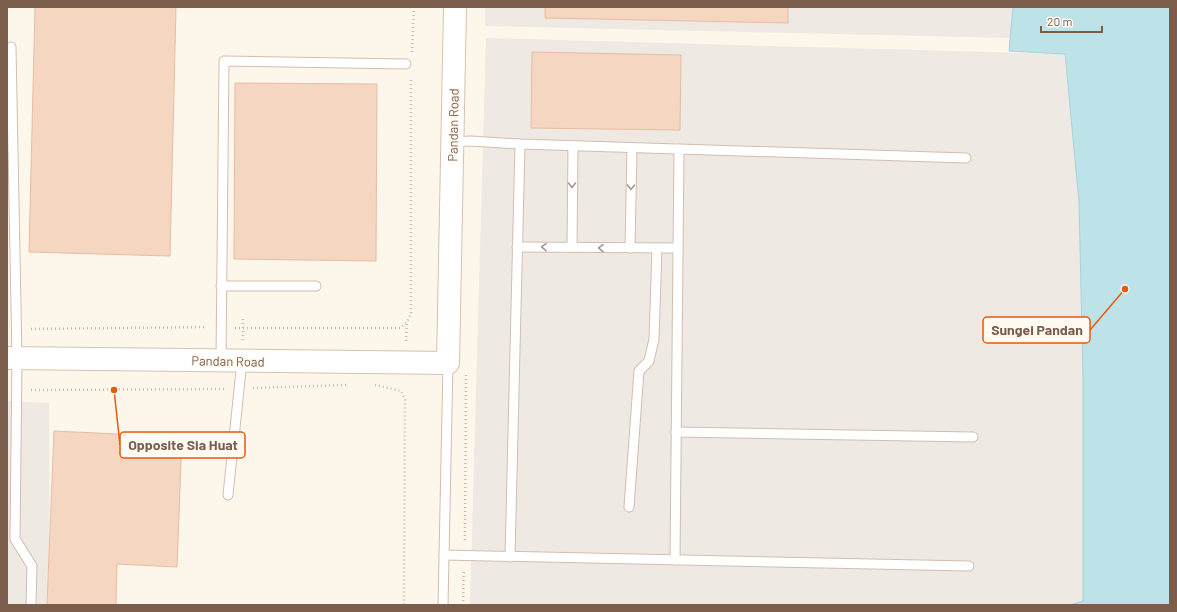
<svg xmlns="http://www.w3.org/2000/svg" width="1177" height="612" font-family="Barlow,sans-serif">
<rect width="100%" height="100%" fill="#fdf6eb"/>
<g fill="#efe9e3">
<polygon points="485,7 1013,7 1010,38 485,26"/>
<polygon points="486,38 1064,54 1079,202 1083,376 1083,601 1070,605 470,605"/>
<polygon points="7,401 49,403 50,605 7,605"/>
</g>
<polygon fill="#bde3e9" stroke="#a3d2db" points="1013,7 1170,7 1170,605 1070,605 1083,601 1083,376 1079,202 1065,54 1009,51"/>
<g fill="#f4d6c1" stroke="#e8bca1">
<polygon points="35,7 176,7 170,256 29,252"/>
<polygon points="545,7 788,7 788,23 545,18"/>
<polygon points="532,52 681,55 680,130 531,128"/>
<polygon points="235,83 377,84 376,261 234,259"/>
<polygon points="54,431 182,437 177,567 117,564 116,605 47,605"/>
</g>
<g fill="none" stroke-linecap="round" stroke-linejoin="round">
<g stroke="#d2beaf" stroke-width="11">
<g id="lane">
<polyline points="11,47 17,358 15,539 32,566 31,605"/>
<polyline points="452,142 471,141 520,144 966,158"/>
<polyline points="517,247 678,248"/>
<polyline points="572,247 573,146"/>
<polyline points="630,248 632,148"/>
<polyline points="221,286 316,286"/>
<polyline points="221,360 224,61 406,64"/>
<polyline points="676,432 973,437"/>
<polyline points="228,495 242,361"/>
<polyline points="629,507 639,371 649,361 654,339 657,248"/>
<polyline points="444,555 969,566"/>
<polyline points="510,557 520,144"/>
<polyline points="675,560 679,149"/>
<polyline points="443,605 448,363"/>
</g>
</g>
<g stroke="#d7c1af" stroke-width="24">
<polyline id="secondary" points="7,358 448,363 455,7"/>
</g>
<g stroke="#dab9a3" stroke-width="2.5" stroke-dasharray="1 3" stroke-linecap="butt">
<polyline points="412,52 414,7"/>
<polyline points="235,328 400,328 407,322 411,313 411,77"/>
<polyline points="31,329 206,327"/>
<polyline points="243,340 243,318"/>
<polyline points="406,341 407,322"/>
<polyline points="375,385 401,391 405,400 404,605"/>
<polyline points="253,388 346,385"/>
<polyline points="31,390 224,389"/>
<polyline points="465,540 466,375"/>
<polyline points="463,605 464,569"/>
</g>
<use href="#lane" stroke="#fff" stroke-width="9"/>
<use href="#secondary" stroke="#fff" stroke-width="22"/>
</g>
<defs><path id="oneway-chevron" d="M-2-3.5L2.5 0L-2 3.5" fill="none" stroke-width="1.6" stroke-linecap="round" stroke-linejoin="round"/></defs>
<g stroke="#a9968a">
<use href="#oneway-chevron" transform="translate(572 185) rotate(90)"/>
<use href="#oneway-chevron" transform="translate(631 187) rotate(91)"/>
<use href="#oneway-chevron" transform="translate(544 247) rotate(-179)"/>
<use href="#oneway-chevron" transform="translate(601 248) rotate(-179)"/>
</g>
<g text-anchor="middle" stroke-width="3" stroke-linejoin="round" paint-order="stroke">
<g font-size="13" fill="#7b5d4b" stroke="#fffaf2">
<text transform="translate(453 125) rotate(-89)" y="5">Pandan Road</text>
<text transform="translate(228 361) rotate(1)" y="5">Pandan Road</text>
</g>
</g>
<path fill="none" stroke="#e8590c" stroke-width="1.5" d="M1125 289L1090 330M114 390L120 445"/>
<g fill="#e8590c" stroke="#fffaf2" stroke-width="1.5">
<circle cx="1125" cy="289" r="4"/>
<circle cx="114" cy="390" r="4"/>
</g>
<g fill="#fffaf2" stroke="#e8590c" stroke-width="1.5">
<rect x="983" y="317" width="107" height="26" rx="4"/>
<rect x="120" y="432" width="125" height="26" rx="4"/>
</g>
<g font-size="14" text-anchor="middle" font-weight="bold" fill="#7b5d4b">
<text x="1037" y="335">Sungei Pandan</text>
<text x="183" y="450">Opposite Sia Huat</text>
</g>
<rect width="1177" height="612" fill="none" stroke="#7b5d4b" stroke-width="16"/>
<path d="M1041 26v6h61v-6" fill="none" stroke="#7b5d4b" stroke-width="2"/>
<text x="1047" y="26" font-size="12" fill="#7b5d4b" stroke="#fffaf2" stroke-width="3" paint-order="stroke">20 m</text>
</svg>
